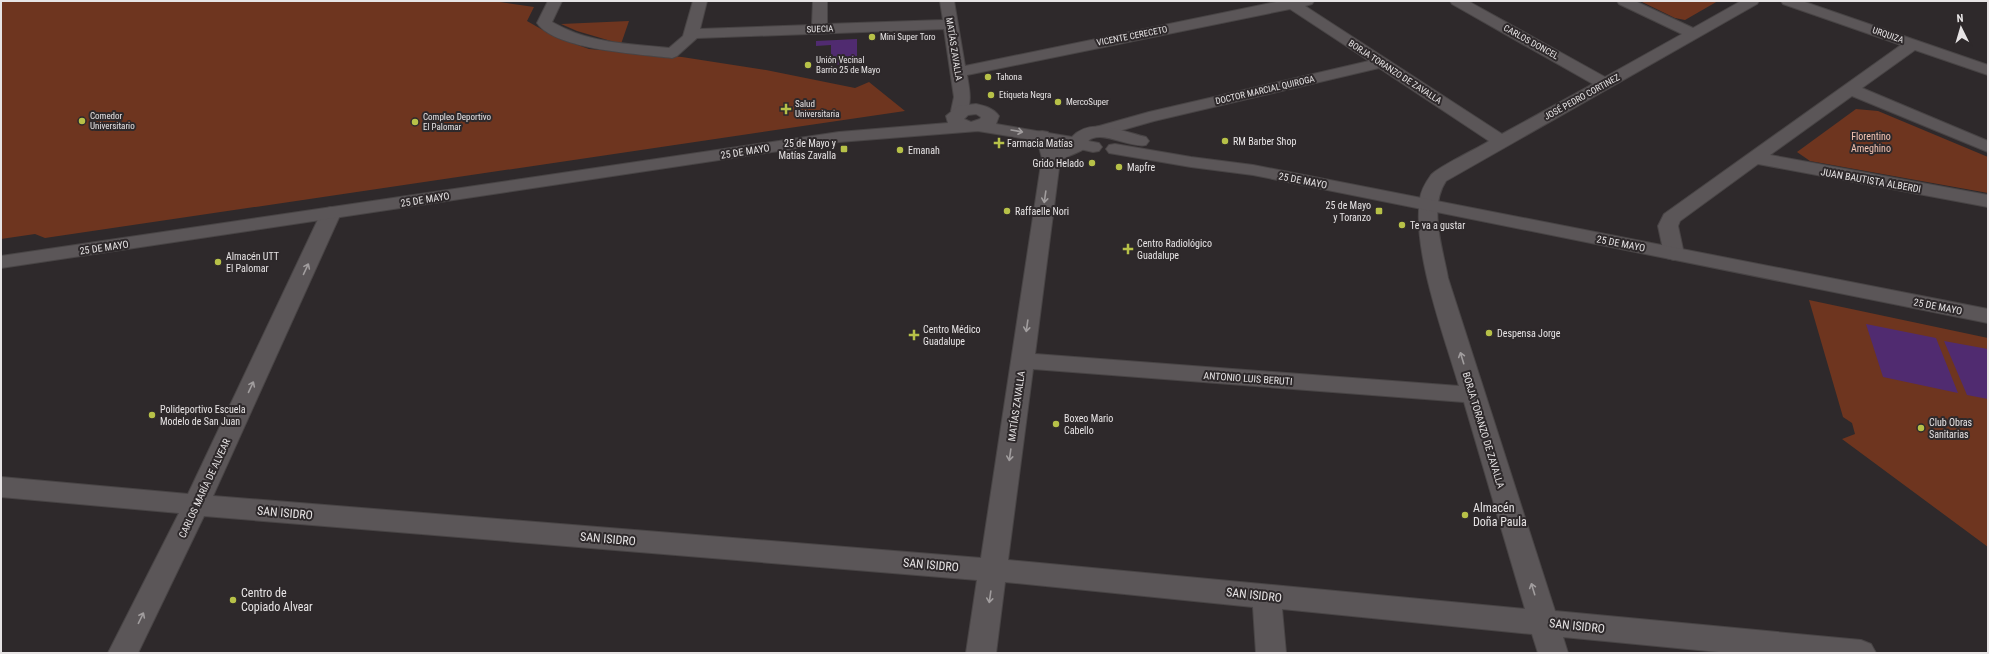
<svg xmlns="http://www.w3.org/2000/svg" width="1989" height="654" font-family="'Roboto Condensed',sans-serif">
<rect width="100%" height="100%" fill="#2e292b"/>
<g fill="#6e351f">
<polygon points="1,1 493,1 534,7 527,21 555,37 589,49 682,57 766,70 855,88 869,82 905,111 45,238 35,234 1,239"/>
<polygon points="1640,1 1718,1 1685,20 1675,18"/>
<polygon points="629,21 621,44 577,31 561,24"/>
<polygon points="1856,109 1878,111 1988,157 1988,193 1810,161 1797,152"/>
<polygon points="1809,300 1988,338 1988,547 1842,439 1855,434 1852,423 1843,417"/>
</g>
<g fill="#502b70">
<polygon points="857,39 857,63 831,65 831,45 816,46 816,41"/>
<polygon points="1866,324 1936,338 1958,393 1883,377"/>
<polygon points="1944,341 1988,349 1988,399 1967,395"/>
</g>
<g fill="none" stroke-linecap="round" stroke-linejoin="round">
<g stroke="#484445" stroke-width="2">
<g id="minor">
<path d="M548,1H562L552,22C591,44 625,43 669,48L683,36L693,1H707L700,29L812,25L813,1H827V24L943,20L940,1H954L965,66L1281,1H1314L1312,4L1305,6L1502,134L1593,84L1452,4L1450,1H1468L1605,77L1682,34L1619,4L1617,1H1635L1693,28L1741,1H1759L1757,4L1446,181C1428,208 1443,249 1448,278L1555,611L1861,640L1871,644L1876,653H1729L1563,637L1568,653H1538L1532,634L1282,609L1286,653H1256L1253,607L1005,582L996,653H966L977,580L204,516L138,653H108L179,513L1,497V477L188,494L321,213L324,209L331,207L338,209L341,213L213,496L981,558L1042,158L1039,147L1033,136L1036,132L1042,131L1048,132L1057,147L1082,139L1088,140L1091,144C1086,150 1068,156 1060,160L1035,354L1459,386C1444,335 1412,251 1420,199C1421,190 1426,182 1431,175C1438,167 1478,148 1489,141L1379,68L1154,121L1098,137L1092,136L1089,132L1092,128L1149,112L1369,61L1290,9L967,75C969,88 973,103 965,115L959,116L953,115L951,111L954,97L944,29L697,38L677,56L672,58C641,54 555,50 537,23ZM1033,369L1464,402L1525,609L1008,560Z"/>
<polygon points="1781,1 1802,1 1988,65 1988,75 1915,50 1862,88 1988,141 1988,152 1852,96 1770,155 1988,195 1988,207 1758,164 1680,221 1678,226 1684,254 1681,258 1674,260 1667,258 1664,254 1658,226 1664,214 1901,45 1783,4"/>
</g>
</g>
<g stroke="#484445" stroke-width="2">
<g id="tertiary">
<path d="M976,104C985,106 993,108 999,116L996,124L1072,137C1091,116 1123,132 1146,137L1149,141L1146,145C1130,149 1101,129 1088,141L1099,143L1102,147L1099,151L1093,152L1058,144L978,131L839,142L1,268V256L839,132L948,123L946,116L958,106ZM976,114L981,117L980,119L971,122L964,119L968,115Z"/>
<polygon points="1115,144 1191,157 1253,165 1988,309 1988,323 1253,175 1191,167 1109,153 1106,149 1109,145"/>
</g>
</g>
<use href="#minor" fill="#5b5658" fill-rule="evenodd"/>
<use href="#tertiary" fill="#5b5658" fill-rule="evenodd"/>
</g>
<defs><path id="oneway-shaft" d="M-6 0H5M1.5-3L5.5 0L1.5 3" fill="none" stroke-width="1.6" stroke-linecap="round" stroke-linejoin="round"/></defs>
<g stroke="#a19d9e">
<use href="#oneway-shaft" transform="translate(1017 131) rotate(10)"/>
<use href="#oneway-shaft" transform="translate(1045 197) rotate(98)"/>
<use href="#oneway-shaft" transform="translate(306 269) rotate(-65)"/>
<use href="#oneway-shaft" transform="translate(1027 326) rotate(98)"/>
<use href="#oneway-shaft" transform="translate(1462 358) rotate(-107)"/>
<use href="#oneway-shaft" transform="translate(251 387) rotate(-65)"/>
<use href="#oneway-shaft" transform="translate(1010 455) rotate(98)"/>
<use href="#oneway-shaft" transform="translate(1533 589) rotate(-107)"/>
<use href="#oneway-shaft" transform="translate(990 597) rotate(98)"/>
<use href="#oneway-shaft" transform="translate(141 618) rotate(-64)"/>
</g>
<g fill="#b7c148" stroke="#2e292b" stroke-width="1.5">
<circle cx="872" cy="37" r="4"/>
<circle cx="808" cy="65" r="4"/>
<circle cx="988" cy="77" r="4"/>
<circle cx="991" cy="95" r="4"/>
<circle cx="1058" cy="102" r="4"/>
<path d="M784 103h4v4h4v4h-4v4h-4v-4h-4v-4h4z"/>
<circle cx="82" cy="121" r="4"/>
<circle cx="415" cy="122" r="4"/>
<circle cx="1225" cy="141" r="4"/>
<path d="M997 137h4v4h4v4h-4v4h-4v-4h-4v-4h4z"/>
<rect x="840" y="145" width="8" height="8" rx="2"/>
<circle cx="900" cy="150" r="4"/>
<circle cx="1092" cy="163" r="4"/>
<circle cx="1119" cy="167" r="4"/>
<circle cx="1007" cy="211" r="4"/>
<rect x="1375" y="207" width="8" height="8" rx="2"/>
<circle cx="1402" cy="225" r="4"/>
<path d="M1126 243h4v4h4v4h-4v4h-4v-4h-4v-4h4z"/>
<circle cx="218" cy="262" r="4"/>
<circle cx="1489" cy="333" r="4"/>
<path d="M912 329h4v4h4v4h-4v4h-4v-4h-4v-4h4z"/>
<circle cx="152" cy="415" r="4"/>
<circle cx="1056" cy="424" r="4"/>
<circle cx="1921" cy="428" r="4"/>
<circle cx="1465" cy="515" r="4"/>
<circle cx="233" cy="600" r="4"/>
</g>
<g text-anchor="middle" stroke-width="4" stroke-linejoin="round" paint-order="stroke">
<g font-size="9" fill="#e7e4e5" stroke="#2e292b">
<text transform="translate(820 29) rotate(-2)" y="3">SUECIA</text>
<text transform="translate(1888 35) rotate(19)" y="3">URQUIZA</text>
<text transform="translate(1132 36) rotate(-11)" y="3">VICENTE CERECETO</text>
<text transform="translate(1531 42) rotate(29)" y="3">CARLOS DONCEL</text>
<text transform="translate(954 49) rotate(81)" y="3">MATÍAS ZAVALLA</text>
<text transform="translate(1395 72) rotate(33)" y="3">BORJA TORANZO DE ZAVALLA</text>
<text transform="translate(1265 90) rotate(-13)" y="3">DOCTOR MARCIAL QUIROGA</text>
<text transform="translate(1582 97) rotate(-29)" y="3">JOSÉ PEDRO CORTINEZ</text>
</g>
<g font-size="9" fill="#e7e4e5" stroke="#2e292b" text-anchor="start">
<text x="880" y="40">Mini Super Toro</text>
<text x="816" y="63">Unión Vecinal<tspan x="816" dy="10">Barrio 25 de Mayo</tspan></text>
<text x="996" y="80">Tahona</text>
<text x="999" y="98">Etiqueta Negra</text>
<text x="1066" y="105">MercoSuper</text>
<text x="795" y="107">Salud<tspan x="795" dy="10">Universitaria</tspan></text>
<text x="90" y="119">Comedor<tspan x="90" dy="10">Universitario</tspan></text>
<text x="423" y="120">Compleo Deportivo<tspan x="423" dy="10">El Palomar</tspan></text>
</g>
<g font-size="10" fill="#f4c5b4" stroke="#2e292b">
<text x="1871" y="140">Florentino<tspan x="1871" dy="12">Ameghino</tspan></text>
</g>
<g font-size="10" fill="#e7e4e5" stroke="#2e292b" text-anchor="start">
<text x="1233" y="145">RM Barber Shop</text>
<text x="836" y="147" text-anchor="end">25 de Mayo y<tspan x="836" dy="12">Matías Zavalla</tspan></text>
<text x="1007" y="147">Farmacia Matías</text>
<text x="908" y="154">Emanah</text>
<text x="1084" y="167" text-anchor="end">Grido Helado</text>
<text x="1127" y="171">Mapfre</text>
<text x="1371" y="209" text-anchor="end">25 de Mayo<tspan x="1371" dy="12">y Toranzo</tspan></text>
<text x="1015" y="215">Raffaelle Nori</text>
<text x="1410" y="229">Te va a gustar</text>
<text x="1137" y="247">Centro Radiológico<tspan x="1137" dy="12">Guadalupe</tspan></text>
<text x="226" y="260">Almacén UTT<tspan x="226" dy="12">El Palomar</tspan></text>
<text x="923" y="333">Centro Médico<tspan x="923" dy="12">Guadalupe</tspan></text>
<text x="1497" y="337">Despensa Jorge</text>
<text x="160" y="413">Polideportivo Escuela<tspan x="160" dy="12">Modelo de San Juan</tspan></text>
<text x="1064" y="422">Boxeo Mario<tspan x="1064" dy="12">Cabello</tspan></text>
<text x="1929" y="426">Club Obras<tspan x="1929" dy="12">Sanitarias</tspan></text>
</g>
<g font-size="10" fill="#e7e4e5" stroke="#2e292b">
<text transform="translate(745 151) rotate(-9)" y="4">25 DE MAYO</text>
<text transform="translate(1303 180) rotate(11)" y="4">25 DE MAYO</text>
<text transform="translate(1871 180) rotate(10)" y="4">JUAN BAUTISTA ALBERDI</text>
<text transform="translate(425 199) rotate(-9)" y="4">25 DE MAYO</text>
<text transform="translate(1621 243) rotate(11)" y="4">25 DE MAYO</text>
<text transform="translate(104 247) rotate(-8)" y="4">25 DE MAYO</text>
<text transform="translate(1938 306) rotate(11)" y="4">25 DE MAYO</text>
<text transform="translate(1248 378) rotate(4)" y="4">ANTONIO LUIS BERUTI</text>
<text transform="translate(1016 406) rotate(-82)" y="4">MATÍAS ZAVALLA</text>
<text transform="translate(1484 430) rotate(73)" y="4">BORJA TORANZO DE ZAVALLA</text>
<text transform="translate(204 488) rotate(-65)" y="4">CARLOS MARÍA DE ALVEAR</text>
</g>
<g font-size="12" fill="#e7e4e5" stroke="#2e292b" text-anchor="start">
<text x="1473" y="512">Almacén<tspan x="1473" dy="14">Doña Paula</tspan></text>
<text x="241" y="597">Centro de<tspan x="241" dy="14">Copiado Alvear</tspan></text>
</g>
<g font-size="12" fill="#e7e4e5" stroke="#2e292b">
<text transform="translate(285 513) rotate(5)" y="4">SAN ISIDRO</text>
<text transform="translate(608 539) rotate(5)" y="4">SAN ISIDRO</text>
<text transform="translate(931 565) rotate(5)" y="4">SAN ISIDRO</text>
<text transform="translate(1254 595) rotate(6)" y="4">SAN ISIDRO</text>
<text transform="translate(1577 626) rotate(6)" y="4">SAN ISIDRO</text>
</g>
</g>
<rect width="1989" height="654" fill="none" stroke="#e7e4e5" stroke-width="4"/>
<g transform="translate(1961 28) rotate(355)" stroke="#2e292b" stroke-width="3" paint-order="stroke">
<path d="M0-3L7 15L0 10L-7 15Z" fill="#e7e4e5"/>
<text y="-6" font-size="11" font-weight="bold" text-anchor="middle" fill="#e7e4e5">N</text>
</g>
</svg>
